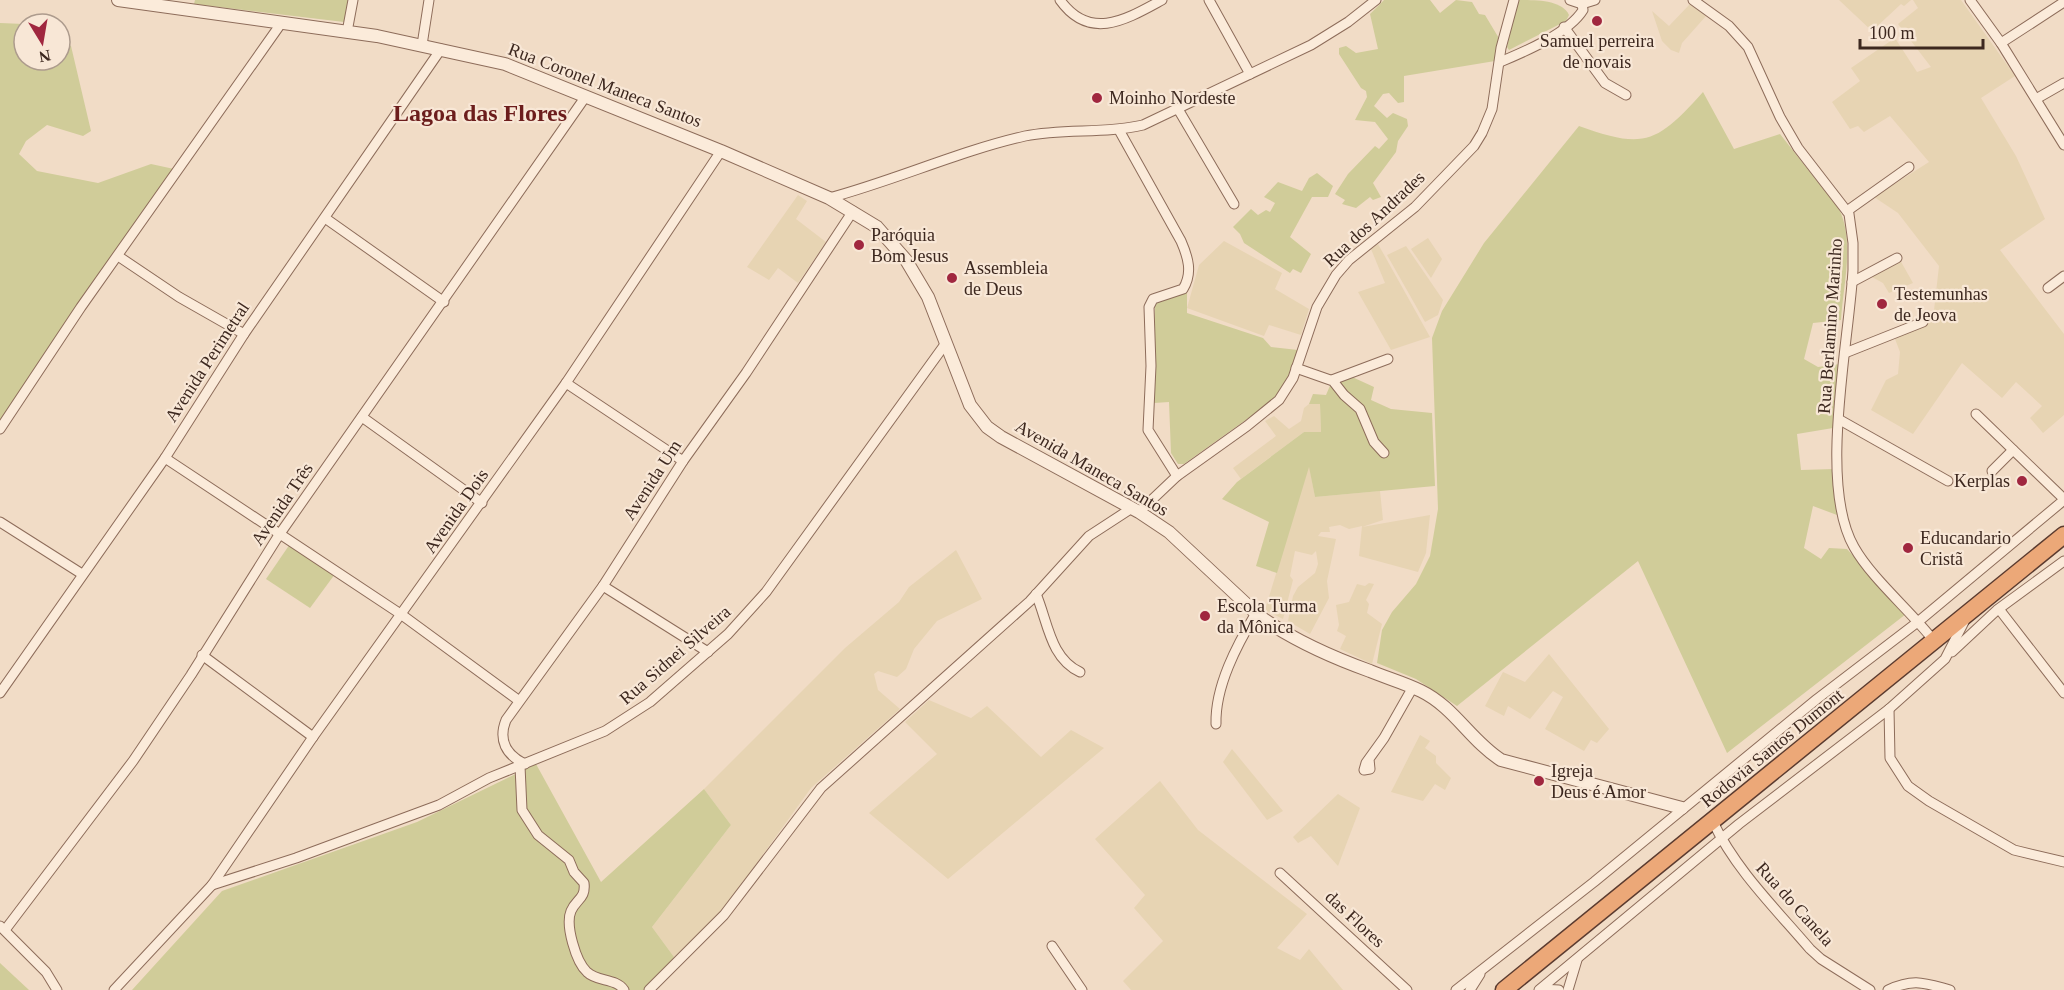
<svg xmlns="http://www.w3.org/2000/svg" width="2064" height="990" font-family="'Times New Roman',serif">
<rect width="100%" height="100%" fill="#f1dcc6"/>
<g fill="#e7d4b3">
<polygon points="1839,0 1911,0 1904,6 1901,4 1872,31"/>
<polygon points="1913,0 1961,0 2015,76 1981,98 2016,156 2045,219 2000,250 2064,334 2064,415 2043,433 2030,418 2042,406 2016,382 2002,398 1962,363 1913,434 1871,410 1886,380 1898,374 1900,352 1895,339 1933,319 1939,266 1898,213 1874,197 1929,162 1890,116 1864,132 1858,126 1850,129 1832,102 1860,81 1851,68 1895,38 1917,72 1931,67 1898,24 1918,8"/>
<polygon points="1690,4 1706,16 1682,43 1679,53 1671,50 1662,41 1652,11 1669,26"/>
<polygon points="798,195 807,201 796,219 826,242 798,283 778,268 769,280 747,267"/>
<polygon points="1428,238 1442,259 1431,278 1411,249"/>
<polygon points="1224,241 1282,273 1275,289 1309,309 1301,335 1269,325 1264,336 1187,308 1199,265"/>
<polygon points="1378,244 1430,337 1391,350 1358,292 1385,283 1371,249"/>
<polygon points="1406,246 1443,300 1438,315 1425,322 1387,255"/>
<polygon points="1900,260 1913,283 1889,293 1883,283 1870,276"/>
<polygon points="1309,404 1320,404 1321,432 1304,432 1241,479 1233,468 1276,436 1265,421 1274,416 1289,429 1301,421 1304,408"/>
<polygon points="1309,465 1315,497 1380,491 1383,520 1362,527 1430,515 1426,553 1418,572 1359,556 1362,526 1349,529 1340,525 1329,527 1330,532 1321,532 1318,536 1336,539 1327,581 1329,598 1310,634 1288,621 1293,596 1298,587 1315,573 1318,564 1316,551 1312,555 1295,551 1290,576 1293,580 1283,619 1265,610"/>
<polygon points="956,550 982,599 937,621 914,649 906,669 897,677 878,671 874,674 878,690 900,709 811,788 719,915 674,957 652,927 731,825 704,789 845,648 899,602 909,587"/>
<polygon points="1369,583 1374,584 1366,600 1369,604 1367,613 1382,624 1372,664 1340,649 1346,636 1337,631 1339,625 1336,605 1349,602 1357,584 1365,586"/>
<polygon points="1549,654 1609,729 1597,743 1591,740 1584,751 1545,729 1563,697 1553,691 1530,719 1508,706 1504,716 1485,706 1503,672 1525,682"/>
<polygon points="929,700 971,718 987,706 1041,757 1071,730 1104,748 948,879 869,813 937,754 905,722"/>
<polygon points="1420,735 1430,741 1425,748 1436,756 1436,763 1451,778 1445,790 1435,784 1423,801 1391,792"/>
<polygon points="1232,749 1283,811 1267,820 1223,762"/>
<polygon points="1160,781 1198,830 1307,914 1277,948 1300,960 1309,949 1343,990 1131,990 1123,981 1163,941 1134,908 1145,895 1095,839"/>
<polygon points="1338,794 1360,808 1338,866 1311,836 1298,843 1293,837"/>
</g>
<g fill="#d0cc99">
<polygon points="195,0 348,0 344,22 194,4"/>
<polygon points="1384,0 1430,0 1440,13 1456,0 1472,2 1479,14 1485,15 1500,40 1495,61 1404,76 1404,102 1398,103 1389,93 1383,94 1374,106 1387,118 1393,113 1407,119 1408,126 1398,141 1396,152 1373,183 1381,197 1373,200 1370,197 1356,208 1342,204 1345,200 1335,194 1348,174 1375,146 1379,149 1388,139 1375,122 1355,120 1367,97 1366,91 1361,88 1339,54 1339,48 1346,46 1356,53 1378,49 1370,14"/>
<path d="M1517,0C1537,0 1562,0 1569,15L1566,21L1509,50L1507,47Z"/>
<polygon points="0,23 24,24 24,60 60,60 60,40 71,46 91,131 83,136 47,125 26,141 19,154 37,171 98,183 151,164 174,169 0,426"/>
<path d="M1703,92L1734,149L1780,134L1839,209C1855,241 1843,286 1841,320L1813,323L1804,359L1818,367L1840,364L1833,428L1797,434L1801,470L1834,469L1837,515L1813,506L1804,548L1821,559L1829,548L1847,549L1906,614L1727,753L1638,561L1457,706L1416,679L1377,663L1382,630L1392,612L1416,584L1430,556L1438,509L1432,338L1442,311L1484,243L1579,126C1645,150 1657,143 1703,92Z"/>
<polygon points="1317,173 1333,186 1328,197 1312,197 1290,237 1311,254 1301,273 1293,269 1290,273 1244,243 1240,234 1233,227 1251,209 1258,215 1266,210 1270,212 1275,203 1264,197 1278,182 1302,191 1309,178"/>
<polygon points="1187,293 1187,313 1263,338 1271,347 1298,350 1288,379 1271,402 1184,464 1178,464 1171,453 1169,402 1154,403 1155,301"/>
<polygon points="1350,376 1374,387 1371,400 1391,409 1432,413 1435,486 1315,497 1309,467 1277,573 1256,566 1269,522 1222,499 1237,482 1304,432 1321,432 1320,404 1309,404 1313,394 1326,395 1332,381"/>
<polygon points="290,544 335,574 310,608 266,579"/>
<polygon points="536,764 601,882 704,789 731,825 652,927 674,957 656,990 132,990 222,891 417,822"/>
<polygon points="0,963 29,990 0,990"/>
</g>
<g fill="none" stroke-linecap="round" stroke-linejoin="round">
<g stroke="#8d6c5a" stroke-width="11">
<g id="minor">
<path d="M1060,0C1090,42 1127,19 1162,0"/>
<polyline points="1209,0 1250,74"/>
<polyline points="1570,0 1582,4 1595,0"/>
<path d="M1693,0L1729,26L1748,47L1780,117L1798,148L1849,214L1853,243V270C1849,343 1818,484 1854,547C1872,579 1911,611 1934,641"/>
<polyline points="1970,0 2001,43 2064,145"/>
<polyline points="1564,27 1605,83 1626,95"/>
<polyline points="347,32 353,0"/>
<polyline points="2001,43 2064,2"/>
<polyline points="422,45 429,0"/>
<path d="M1500,62C1524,52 1569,33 1583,10L1582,4"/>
<polyline points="2036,99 2064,83"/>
<polyline points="1178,109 1234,204"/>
<path d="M1119,130L1181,241C1188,257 1193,273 1183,289L1153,299L1149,307L1151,366L1148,430L1177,476"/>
<path d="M829,198C896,180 959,151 1025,136C1064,128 1105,134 1143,125L1311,45L1348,22L1376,0"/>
<polyline points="1847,211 1909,167"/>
<polyline points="325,218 444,302"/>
<polyline points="118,256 179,297 244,334"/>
<polyline points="1852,282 1897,258"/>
<polyline points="2048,288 2064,276"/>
<polyline points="1845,353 1923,322"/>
<polyline points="1296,368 1333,381 1344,395 1360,409 1374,442 1384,453"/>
<polyline points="1332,380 1388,359"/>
<polyline points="566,383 683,461"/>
<polyline points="1976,414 2064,499"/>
<polyline points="362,417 482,503"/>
<polyline points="1840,420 1948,481"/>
<polyline points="0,429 81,307 280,25"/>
<polyline points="165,458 402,615 518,700"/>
<polyline points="1992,471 2013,450"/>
<polyline points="1139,512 1177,476 1247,426 1279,400 1293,378 1317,307 1336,275 1349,260 1415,207 1474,146 1482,133 1492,109 1501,48 1514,0"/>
<polyline points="0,522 82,574"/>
<polyline points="603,586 708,652"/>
<path d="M1036,594C1048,622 1050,658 1080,672"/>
<polyline points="1999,609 2064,693"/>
<polyline points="1952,652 1997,610 2064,561"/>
<polyline points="202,655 313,737"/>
<polyline points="0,693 165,458 244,334 441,49"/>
<polyline points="1889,709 1890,758 1908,786 1929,801 2014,850 2064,862"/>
<path d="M1216,724C1215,686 1237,645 1256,613"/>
<polyline points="1369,759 1370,769 1364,770 1366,763 1384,738 1413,687"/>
<path d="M525,764C506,755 498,740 506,720L603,586L683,461L746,373L853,211"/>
<path d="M520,766L522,810L538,835L569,860L574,872L584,883C586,899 576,899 571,911C565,925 576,962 587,972C597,982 616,978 624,990"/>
<path d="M1713,822C1736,870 1775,908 1810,949L1821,959L1870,990"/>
<polyline points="1280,873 1407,990"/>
<polyline points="212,885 296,858 439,805 489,778 605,731 650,702 728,634 766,592 946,343"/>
<polyline points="0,926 46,972 57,990"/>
<polyline points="5,930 133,761 191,675 279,535 586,96"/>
<polyline points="1052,946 1082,990"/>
<polyline points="1541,989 1559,990"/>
<polyline points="114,990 212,885 313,737 566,383 721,151"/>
<polyline points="649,990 724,915 821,788 1030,601 1089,536 1132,508"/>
<polyline points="1456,990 1594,882 1817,699 1919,621 2064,500"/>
<polyline points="1470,990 1480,974"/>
<polyline points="1539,990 1739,824 1889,709 1945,659 1964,622"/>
<polyline points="1568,990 1577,960"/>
<path d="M1888,990C1914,978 1924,983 1950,990"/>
</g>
</g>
<g stroke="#8d6c5a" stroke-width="14">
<path id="tertiary" d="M118,0L377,36L505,64L721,151L829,198L877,227L906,260L928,297L970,405L987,427L1001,437L1139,512L1169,532L1259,616C1293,640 1331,657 1370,671C1387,678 1405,683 1421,691C1454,707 1471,741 1501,760L1682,808"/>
</g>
<g stroke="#5b3b2f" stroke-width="19">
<polyline id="trunk" points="1504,990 2064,535"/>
</g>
<use href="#minor" stroke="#fbebda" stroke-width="9"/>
<use href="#tertiary" stroke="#fbebda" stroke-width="12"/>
<use href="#trunk" stroke="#eca878" stroke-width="16"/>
</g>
<g fill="#a0273f" stroke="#f8e7d6" stroke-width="2">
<circle cx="1597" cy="21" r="6"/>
<circle cx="1097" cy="98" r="6"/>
<circle cx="859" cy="245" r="6"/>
<circle cx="952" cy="278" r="6"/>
<circle cx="1882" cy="304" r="6"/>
<circle cx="2022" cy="481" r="6"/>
<circle cx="1908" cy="548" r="6"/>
<circle cx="1205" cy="616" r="6"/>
<circle cx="1539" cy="781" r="6"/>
</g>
<g text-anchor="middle" stroke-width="4.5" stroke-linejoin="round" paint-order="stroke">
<g font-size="18" fill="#3d281f" stroke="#f8e7d6" text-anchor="start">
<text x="1597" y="47" text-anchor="middle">Samuel perreira<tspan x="1597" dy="21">de novais</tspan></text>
<text x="1109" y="104">Moinho Nordeste</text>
<text x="871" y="241">Paróquia<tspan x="871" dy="21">Bom Jesus</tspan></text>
<text x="964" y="274">Assembleia<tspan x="964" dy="21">de Deus</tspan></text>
<text x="1894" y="300">Testemunhas<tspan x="1894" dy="21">de Jeova</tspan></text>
<text x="2010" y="487" text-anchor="end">Kerplas</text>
<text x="1920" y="544">Educandario<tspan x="1920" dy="21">Cristã</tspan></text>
<text x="1217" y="612">Escola Turma<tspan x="1217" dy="21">da Mônica</tspan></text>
<text x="1551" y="777">Igreja<tspan x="1551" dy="21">Deus é Amor</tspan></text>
</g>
<g font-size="18" fill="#3d281f" stroke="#f8e7d6">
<text transform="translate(605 85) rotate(21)" y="6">Rua Coronel Maneca Santos</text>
<text transform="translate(1374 219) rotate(-43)" y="6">Rua dos Andrades</text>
<text transform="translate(1830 326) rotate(-86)" y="6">Rua Berlamino Marinho</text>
<text transform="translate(207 362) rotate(-57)" y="6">Avenida Perimetral</text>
<text transform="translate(1092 468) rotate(30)" y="6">Avenida Maneca Santos</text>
<text transform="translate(652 480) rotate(-57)" y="6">Avenida Um</text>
<text transform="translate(282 504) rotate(-56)" y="6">Avenida Três</text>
<text transform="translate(456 511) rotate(-55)" y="6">Avenida Dois</text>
<text transform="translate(675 655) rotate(-41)" y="6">Rua Sidnei Silveira</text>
<text transform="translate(1772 748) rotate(-39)" y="6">Rodovia Santos Dumont</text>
<text transform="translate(1795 904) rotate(48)" y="6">Rua do Canela</text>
<text transform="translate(1355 919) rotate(43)" y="6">das Flores</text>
</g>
<g font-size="24" font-weight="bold" fill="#6c1d1c" stroke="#f8e7d6">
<text x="480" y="121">Lagoa das Flores</text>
</g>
</g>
<g transform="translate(42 42) rotate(169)"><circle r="28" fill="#f8e7d6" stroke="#ad9b8d" stroke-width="1.5"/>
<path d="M0-4.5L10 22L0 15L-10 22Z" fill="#a0273f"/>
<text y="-9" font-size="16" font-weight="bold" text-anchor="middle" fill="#3d281f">N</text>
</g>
<path d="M1860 39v9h123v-9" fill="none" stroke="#3d281f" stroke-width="3"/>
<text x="1869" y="39" font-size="18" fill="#3d281f" stroke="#f8e7d6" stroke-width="4.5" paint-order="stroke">100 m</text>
</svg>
